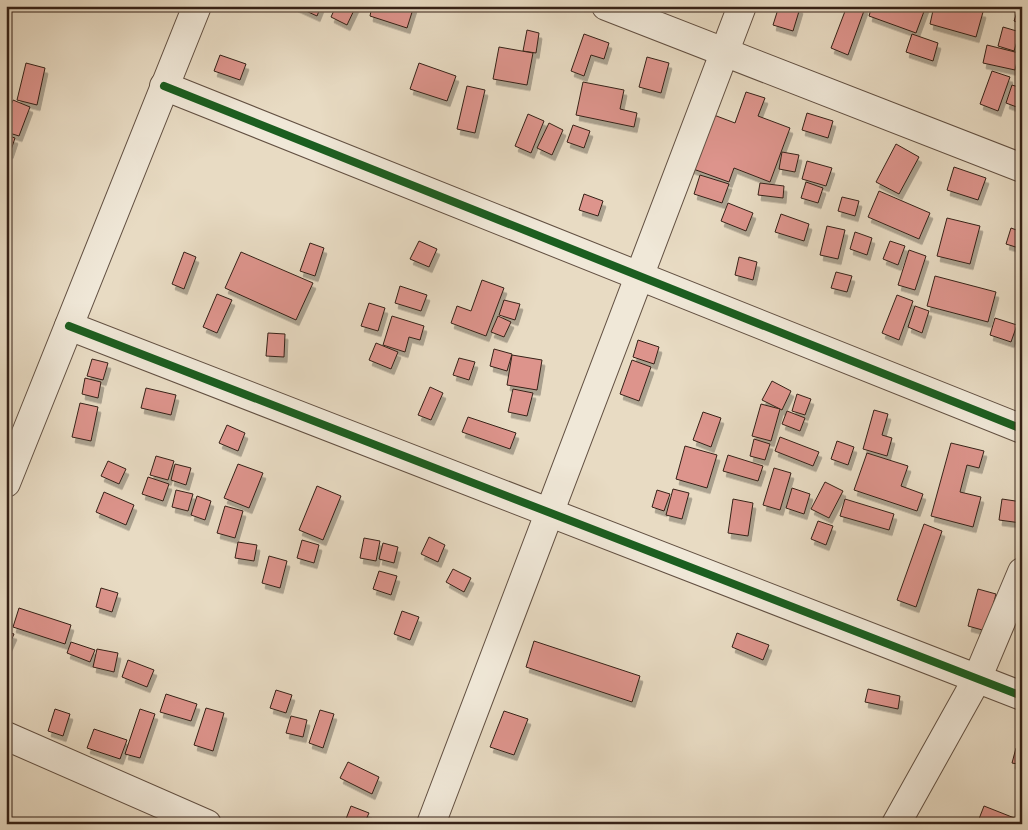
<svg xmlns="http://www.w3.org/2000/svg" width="1028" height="830" font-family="'Sorts Mill Goudy',serif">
<defs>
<filter id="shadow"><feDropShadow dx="3" dy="5.5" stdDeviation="0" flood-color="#0004"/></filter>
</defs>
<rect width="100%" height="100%" fill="#e8dbc3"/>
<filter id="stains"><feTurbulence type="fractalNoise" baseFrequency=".004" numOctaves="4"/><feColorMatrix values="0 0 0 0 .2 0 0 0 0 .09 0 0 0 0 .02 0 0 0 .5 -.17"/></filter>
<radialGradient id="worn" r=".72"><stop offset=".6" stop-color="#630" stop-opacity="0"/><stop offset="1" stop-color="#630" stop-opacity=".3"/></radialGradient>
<g fill="#dd948c" stroke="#352117" filter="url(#shadow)">
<polygon points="295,6 321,6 317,16"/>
<polygon points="336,6 356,6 347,25 331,17"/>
<polygon points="372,6 414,6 407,28 370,16"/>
<polygon points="779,6 794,6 800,8 793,31 773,25"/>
<polygon points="847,6 860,6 865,8 848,55 831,48"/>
<polygon points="872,6 926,6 916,33 869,16"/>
<polygon points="934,6 962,6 983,12 976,37 930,24"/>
<polygon points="1019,6 1022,7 1022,24 1014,21"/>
<polygon points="1003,27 1020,32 1014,51 998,46"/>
<polygon points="527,30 539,33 536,53 523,51"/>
<polygon points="584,34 609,43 604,59 591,55 584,76 571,71"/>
<polygon points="912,34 938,43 933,61 906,52"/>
<polygon points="987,45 1019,53 1015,70 983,63"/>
<polygon points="499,47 533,53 527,85 493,79"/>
<polygon points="220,55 246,64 240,80 214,71"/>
<polygon points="647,57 669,63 661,93 639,87"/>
<polygon points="26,63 45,68 37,105 17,100"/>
<polygon points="419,63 456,76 447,101 410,89"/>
<polygon points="992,71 1010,77 998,111 980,104"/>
<polygon points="583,82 624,90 620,109 637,113 634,127 576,115"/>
<polygon points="1012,85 1022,88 1022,109 1006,103"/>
<polygon points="467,86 485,90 475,133 457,129"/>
<polygon points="746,92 765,98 758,116 790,128 770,182 734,168 729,182 685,166 706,112 735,123"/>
<polygon points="13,100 30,107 19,136 6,132 6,118"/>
<polygon points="807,113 833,121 828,138 802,130"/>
<polygon points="528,114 544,121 531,153 515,146"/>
<polygon points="549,123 563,130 552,155 537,148"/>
<polygon points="573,125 590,131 584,148 567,142"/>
<polygon points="6,135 15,138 10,153 6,152"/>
<polygon points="896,144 919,157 899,194 876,182"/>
<polygon points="782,152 799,155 795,172 779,169"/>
<polygon points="807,161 832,168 826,186 802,179"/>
<polygon points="954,167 986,178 978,200 947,190"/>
<polygon points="700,175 729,184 722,203 694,194"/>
<polygon points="806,182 823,188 818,203 801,198"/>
<polygon points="760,183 784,186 783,198 758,195"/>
<polygon points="879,191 930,213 919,239 868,217"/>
<polygon points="584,194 603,201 598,216 579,210"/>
<polygon points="842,197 859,201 855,216 838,211"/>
<polygon points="728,203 753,213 746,231 721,221"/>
<polygon points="781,214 809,224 804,241 775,232"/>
<polygon points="947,218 980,226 970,264 937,256"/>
<polygon points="827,226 845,230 838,259 820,255"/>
<polygon points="1011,228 1022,232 1022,249 1006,244"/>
<polygon points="855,232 872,238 867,255 850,249"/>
<polygon points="419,241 437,249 429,267 410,259"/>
<polygon points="890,241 905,246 898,265 883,259"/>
<polygon points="310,243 324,248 315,276 300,271"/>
<polygon points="909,250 926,256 915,290 898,285"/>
<polygon points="184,252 196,257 184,289 172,284"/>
<polygon points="241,252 313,283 296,320 225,288"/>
<polygon points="739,257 757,262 753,280 735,275"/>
<polygon points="836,272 852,276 847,292 831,288"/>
<polygon points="935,276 996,292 988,322 927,306"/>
<polygon points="482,280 504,288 486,336 451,323 457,306 471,311"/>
<polygon points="400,286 427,295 421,311 395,303"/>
<polygon points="217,294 232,300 217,333 203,327"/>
<polygon points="897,295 913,301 899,340 882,333"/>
<polygon points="504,300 520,304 515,320 499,315"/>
<polygon points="369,303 385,308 378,331 361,326"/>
<polygon points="915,306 929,311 922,333 908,327"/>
<polygon points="392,316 424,326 420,340 409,337 405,352 383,345"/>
<polygon points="498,316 511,322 504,337 491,332"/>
<polygon points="995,318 1017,325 1011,342 990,335"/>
<polygon points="268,333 285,334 284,357 266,356"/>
<polygon points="638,340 659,347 654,364 633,357"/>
<polygon points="376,343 398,352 391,369 369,360"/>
<polygon points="494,349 512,354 507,371 490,366"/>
<polygon points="512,355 542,360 537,390 507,385"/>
<polygon points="459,358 475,362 469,380 453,375"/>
<polygon points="92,359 108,363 103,380 87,376"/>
<polygon points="632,360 651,367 639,401 620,394"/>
<polygon points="85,378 101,382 98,398 82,394"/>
<polygon points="772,381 791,391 782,410 762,400"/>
<polygon points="430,387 443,393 431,420 418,415"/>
<polygon points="146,388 176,395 171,415 141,408"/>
<polygon points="513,389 533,393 527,416 508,412"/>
<polygon points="797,394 811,399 805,415 792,411"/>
<polygon points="80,403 98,407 91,441 72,437"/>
<polygon points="761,404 780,409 771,441 752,436"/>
<polygon points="874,410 888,414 882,435 892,438 887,456 863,449"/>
<polygon points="787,411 805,418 800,431 782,424"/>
<polygon points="703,412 721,418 711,447 693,440"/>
<polygon points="468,417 516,433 510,449 462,432"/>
<polygon points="227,425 245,433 238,451 219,443"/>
<polygon points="780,437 819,452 813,466 775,451"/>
<polygon points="754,439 770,444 765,460 750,456"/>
<polygon points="837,441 854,447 848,465 831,459"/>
<polygon points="951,443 984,451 979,468 967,465 960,492 981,497 973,527 931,516"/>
<polygon points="685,446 717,455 707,488 676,479"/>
<polygon points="867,453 908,466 901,486 923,494 917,511 854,490"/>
<polygon points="728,455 763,466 758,481 723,471"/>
<polygon points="156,456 174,461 168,480 150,475"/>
<polygon points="108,461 126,469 119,484 101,476"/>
<polygon points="175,464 191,468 186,485 171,480"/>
<polygon points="238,464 263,473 249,508 224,498"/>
<polygon points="774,468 791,473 780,510 763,505"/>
<polygon points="148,477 169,484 163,501 142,494"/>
<polygon points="825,482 843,491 829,518 811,509"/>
<polygon points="317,486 341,496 323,540 299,530"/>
<polygon points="792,488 810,494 804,514 786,508"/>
<polygon points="673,489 689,493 682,519 666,515"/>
<polygon points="176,490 193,494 188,511 172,507"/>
<polygon points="657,490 670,494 664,511 652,507"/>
<polygon points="104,492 134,505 126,525 96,512"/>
<polygon points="197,496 211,501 205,520 191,515"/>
<polygon points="733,499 753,503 748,536 728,533"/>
<polygon points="845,499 894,514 889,530 840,516"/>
<polygon points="1002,499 1022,502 1021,523 999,520"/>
<polygon points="225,506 243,511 235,538 217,533"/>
<polygon points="818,521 833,526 826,545 811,539"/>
<polygon points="924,524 942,531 916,607 897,600"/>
<polygon points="429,537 445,545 438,562 421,554"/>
<polygon points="364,538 380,541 376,561 360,558"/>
<polygon points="302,540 319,545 314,563 297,558"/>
<polygon points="238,542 257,545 254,561 235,558"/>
<polygon points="383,543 398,547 394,563 379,559"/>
<polygon points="269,556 287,561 280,588 262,583"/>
<polygon points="453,569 471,578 464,592 446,582"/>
<polygon points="379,571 397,576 391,595 373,589"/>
<polygon points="101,588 118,593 112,612 96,607"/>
<polygon points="978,589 996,594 986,631 968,626"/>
<polygon points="19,608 71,625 65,644 13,627"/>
<polygon points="402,611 419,617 410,640 394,634"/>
<polygon points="6,631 14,634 7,650 6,650"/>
<polygon points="737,633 769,645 763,660 732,647"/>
<polygon points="534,641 640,676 632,702 526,667"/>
<polygon points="71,642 95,650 90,662 67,653"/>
<polygon points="97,649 118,653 114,672 93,667"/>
<polygon points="128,660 154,670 147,687 122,677"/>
<polygon points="868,689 900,696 898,709 865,702"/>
<polygon points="276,690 292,695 286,713 270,708"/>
<polygon points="166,694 197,704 191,721 160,712"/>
<polygon points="206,708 224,713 213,751 194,745"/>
<polygon points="55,709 70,714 63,736 48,731"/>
<polygon points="140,709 155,714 140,758 125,754"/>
<polygon points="320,710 334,714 323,748 309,743"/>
<polygon points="504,711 528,719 514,755 490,747"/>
<polygon points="291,716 307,720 303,737 286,733"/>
<polygon points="94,729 127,740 120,759 87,748"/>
<polygon points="1016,748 1022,749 1022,765 1012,763"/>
<polygon points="348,762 379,777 372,794 340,778"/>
<polygon points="351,806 369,813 364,824 344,824"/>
<polygon points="984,806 1022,821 1022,824 977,824"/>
<polygon points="6,819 21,824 6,824"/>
</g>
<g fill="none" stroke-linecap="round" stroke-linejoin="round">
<g stroke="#625042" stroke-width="30">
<g id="minor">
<polyline points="606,6 1022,168"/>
<polyline points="164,86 1022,429"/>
<polyline points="69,326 1022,696"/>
<polyline points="6,483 197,6"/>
<polyline points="6,736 207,824"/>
<polyline points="431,824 742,6"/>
<polyline points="896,824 977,679 1022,572"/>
</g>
</g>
<use href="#minor" stroke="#f0e8d8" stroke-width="28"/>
<g stroke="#f0e8d8" stroke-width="11">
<g id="cycleway">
<polyline points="164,86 1022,429"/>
<polyline points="69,326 1022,696"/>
</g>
</g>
<use href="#cycleway" stroke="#1b5e20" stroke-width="8"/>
</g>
<rect width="1028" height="830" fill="none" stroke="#e8dbc3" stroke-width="25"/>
<rect x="8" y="8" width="1013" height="815" fill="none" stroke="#352117" stroke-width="2.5"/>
<rect x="12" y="12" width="1003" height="805" fill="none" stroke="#352117"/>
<rect width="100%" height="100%" filter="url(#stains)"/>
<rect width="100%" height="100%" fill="url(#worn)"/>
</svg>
